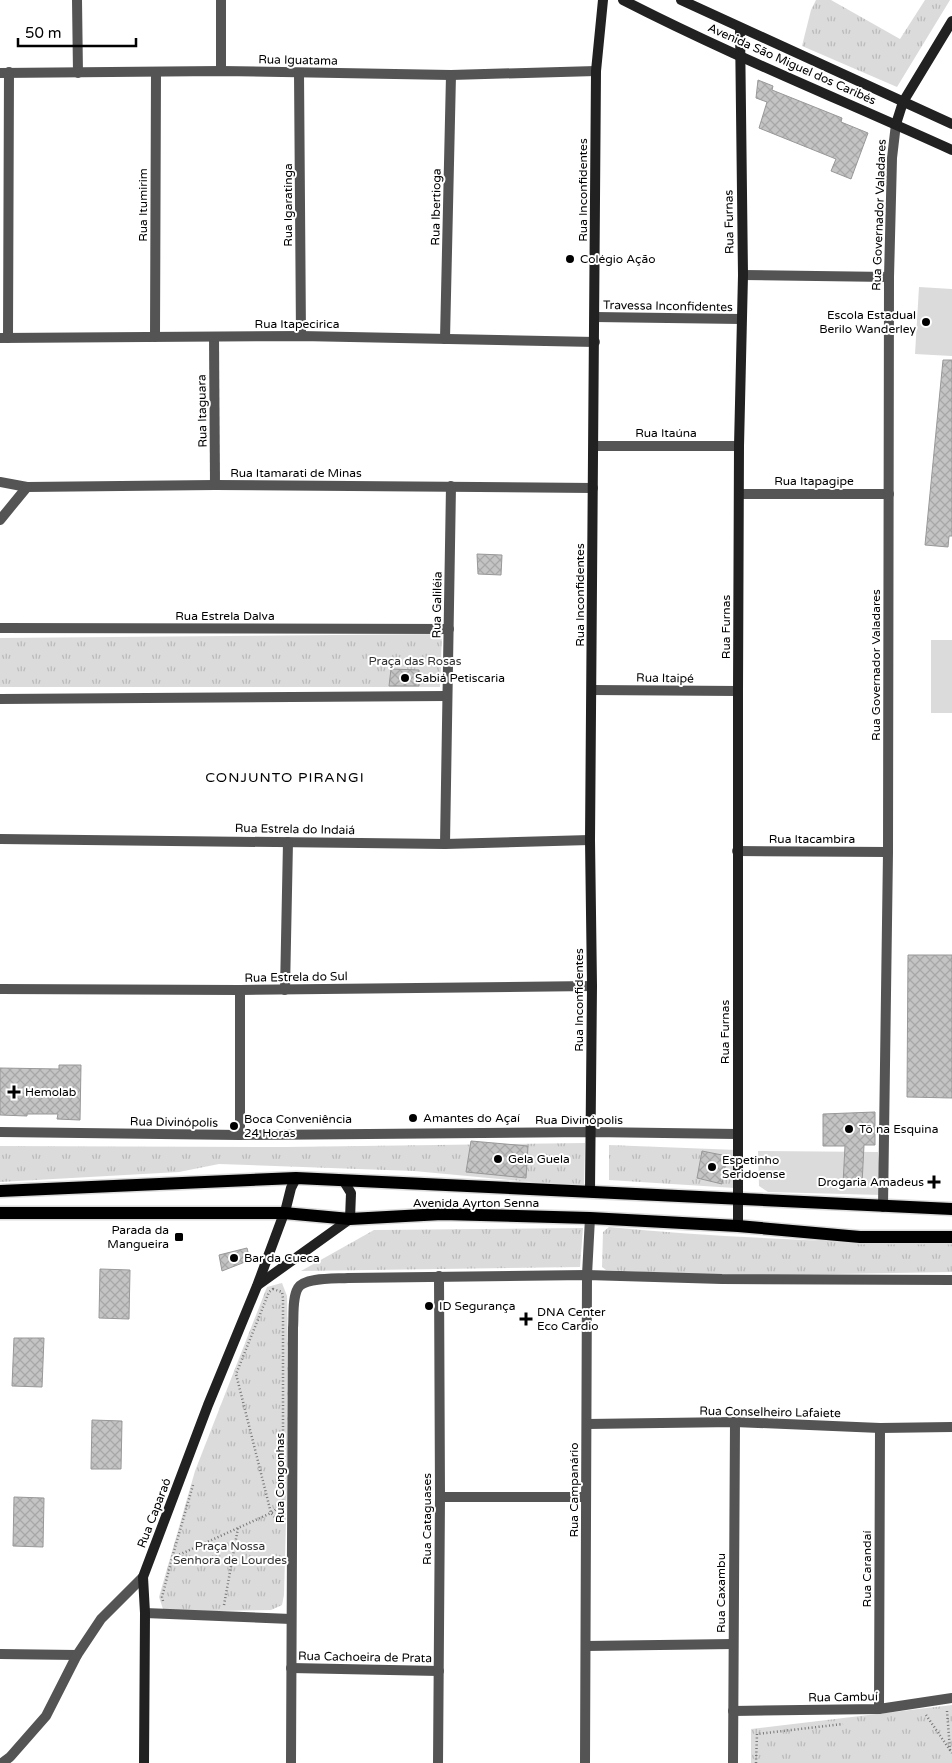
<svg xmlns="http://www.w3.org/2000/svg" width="952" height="1763" font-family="'Varela Round',sans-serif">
<defs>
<pattern id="park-tufts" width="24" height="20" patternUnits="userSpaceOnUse" patternTransform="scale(1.25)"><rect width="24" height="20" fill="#dbdbdb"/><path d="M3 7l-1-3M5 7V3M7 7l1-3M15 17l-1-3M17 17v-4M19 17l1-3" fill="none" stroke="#bababa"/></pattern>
<pattern id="building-cross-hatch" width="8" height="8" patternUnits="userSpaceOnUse" patternTransform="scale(1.25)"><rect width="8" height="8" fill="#c4c4c4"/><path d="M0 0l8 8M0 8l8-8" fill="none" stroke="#a7a7a7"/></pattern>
</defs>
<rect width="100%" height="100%" fill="#fff"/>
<g fill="#dbdbdb">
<polygon points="919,287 952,289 952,356 915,354"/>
<rect x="931" y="640" width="21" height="73"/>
<polygon points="758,1151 878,1152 882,1195 768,1192 759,1186"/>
</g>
<g fill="url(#park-tufts)">
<polygon points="816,0 831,0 900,39 925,0 950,0 897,87 802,46 811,10"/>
<polygon points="442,634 440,687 0,687 0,638"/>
<polygon points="585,1143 584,1187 414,1171 219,1164 179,1172 0,1182 0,1146 286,1147"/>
<polygon points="609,1145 737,1150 735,1188 609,1180"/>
<path d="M609,1227C723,1238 838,1242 952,1244V1272L721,1276L606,1270L602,1267L603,1232Z"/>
<polygon points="583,1228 580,1267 301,1271 374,1230"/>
<polygon points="282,1283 287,1296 289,1408 284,1595 282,1605 271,1610 164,1612 159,1597 195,1471 267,1287"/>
<polygon points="952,1705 952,1763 751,1763 751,1729"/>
</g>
<g fill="url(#building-cross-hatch)" stroke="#989898">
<polygon points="758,80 773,86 772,90 842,118 841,122 868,133 851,179 831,171 836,159 759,128 767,102 756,98"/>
<polygon points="943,360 952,360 952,536 949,536 948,547 925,545"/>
<polygon points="477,554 502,555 501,575 478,574"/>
<polygon points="391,669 419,670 419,686 389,686"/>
<polygon points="908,955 952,955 952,1098 907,1097"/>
<polygon points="59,1065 81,1065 80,1120 57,1119 58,1114 27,1114 27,1116 0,1115 0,1068 59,1069"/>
<polygon points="875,1112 875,1145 864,1145 862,1184 843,1184 845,1146 823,1146 823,1114"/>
<polygon points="471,1141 528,1146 526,1178 466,1172"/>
<polygon points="702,1151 727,1156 722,1184 697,1178"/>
<polygon points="247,1248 250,1260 222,1271 219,1255"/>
<polygon points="100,1269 130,1270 129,1319 99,1318"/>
<polygon points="14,1338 44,1338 42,1387 12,1386"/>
<polygon points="92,1420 122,1421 121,1469 91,1469"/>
<polygon points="14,1497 44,1498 43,1547 13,1546"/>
</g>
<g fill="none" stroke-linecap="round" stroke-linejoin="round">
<g stroke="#dbdbdb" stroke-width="15">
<g id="primary">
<polyline points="0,1191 296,1178 952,1209"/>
<polyline points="0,1213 284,1213 350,1219 442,1214 590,1218 738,1226 860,1237 952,1237"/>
</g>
</g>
<g stroke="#767676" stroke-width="2.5" stroke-dasharray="1 2.5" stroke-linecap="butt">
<polygon points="273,1289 282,1292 283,1298 283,1504 271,1513 236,1374 269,1292"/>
<polyline points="193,1485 172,1558 271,1513 279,1521"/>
<polyline points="163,1601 162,1597 172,1558"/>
<polyline points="224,1605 238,1528"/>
<polyline points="947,1711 950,1750 952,1750"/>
<polyline points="926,1715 952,1753"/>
<polyline points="756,1763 757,1734 843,1724"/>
</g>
<g stroke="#545454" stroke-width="10">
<polyline points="77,0 78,73"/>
<polyline points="221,0 221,71"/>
<polyline points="0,73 221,71 451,75 596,71"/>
<polyline points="299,73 301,336"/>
<polyline points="743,275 889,277"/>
<polyline points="595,317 741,319"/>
<polyline points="155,337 156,72"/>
<polyline points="214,337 215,485"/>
<polyline points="0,338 301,336 595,342"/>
<polyline points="8,338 9,72"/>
<polyline points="445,339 451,75"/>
<polyline points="594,446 739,446"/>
<polyline points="0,482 27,487 215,485 593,488"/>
<polyline points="739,494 889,494"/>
<polyline points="0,520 27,487"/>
<polyline points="0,628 449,629"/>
<polyline points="592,690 738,691"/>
<polyline points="0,699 446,696"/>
<polyline points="0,839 445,844 590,840"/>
<polyline points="445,844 451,486"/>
<polyline points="737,851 888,852"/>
<polyline points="0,989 240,990 592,986"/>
<polyline points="285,990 288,842"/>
<polyline points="0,1132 240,1135 591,1132 737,1134"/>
<polyline points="240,1135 240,990"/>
<polyline points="883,1207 888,852 889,277 892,158 896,124"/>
<polyline points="587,1424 735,1422 880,1428 952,1427"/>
<polyline points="440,1497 586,1497"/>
<polyline points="145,1613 291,1619"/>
<polyline points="586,1646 733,1644"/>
<polyline points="0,1654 77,1655"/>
<polyline points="291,1668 439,1671"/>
<polyline points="879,1709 880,1428"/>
<polyline points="733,1711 879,1709 952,1698"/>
<polyline points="2,1763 10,1757 46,1716 77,1655 101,1619 143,1577"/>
<path d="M291,1763L293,1328C294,1316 292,1298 298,1288C305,1277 336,1279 348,1278L587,1275L722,1279L952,1280"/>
<polyline points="438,1763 440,1497 439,1276"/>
<polyline points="585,1763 587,1275 590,1218"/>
<polyline points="733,1763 735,1422"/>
</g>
<g stroke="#212121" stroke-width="10">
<path d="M623,0C730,55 842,100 952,150"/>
<polyline points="681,0 952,124"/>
<polyline points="896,124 903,102 952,21"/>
<polyline points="590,1191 592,986 590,840 596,71 603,0"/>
<polyline points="738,1226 738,691 739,446 743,275 740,28"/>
<polyline points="258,1285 350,1219 351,1193 343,1180"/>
<polyline points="144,1763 145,1613 143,1577 208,1405 257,1286 286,1208 291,1188 296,1178"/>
</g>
<use href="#primary" stroke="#000" stroke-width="12"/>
</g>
<g fill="#000" stroke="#fff" stroke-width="2">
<circle cx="570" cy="259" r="5"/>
<circle cx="926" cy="322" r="5"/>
<circle cx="405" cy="678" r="5"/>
<path d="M11.5 1084.5h5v5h5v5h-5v5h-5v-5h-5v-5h5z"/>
<circle cx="413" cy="1118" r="5"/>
<circle cx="234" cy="1126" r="5"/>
<circle cx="849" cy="1129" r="5"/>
<circle cx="498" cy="1159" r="5"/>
<circle cx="712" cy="1167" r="5"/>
<path d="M931.5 1174.5h5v5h5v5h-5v5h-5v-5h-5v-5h5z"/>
<rect x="174" y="1232" width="10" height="10" rx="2.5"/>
<circle cx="234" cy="1258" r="5"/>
<circle cx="429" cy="1306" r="5"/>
<path d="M523.5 1311.5h5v5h5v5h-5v5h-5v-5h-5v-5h5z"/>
</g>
<g text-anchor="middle" stroke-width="4" stroke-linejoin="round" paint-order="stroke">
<g font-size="12" fill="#000" stroke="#fff">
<text transform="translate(298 60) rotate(1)" y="4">Rua Iguatama</text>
<text transform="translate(792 64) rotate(24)" y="4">Avenida São Miguel dos Caribés</text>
<text transform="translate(583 190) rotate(-90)" y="4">Rua Inconfidentes</text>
<text transform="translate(143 205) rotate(-90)" y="4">Rua Itumirim</text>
<text transform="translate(288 205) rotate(-90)" y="4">Rua Igaratinga</text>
<text transform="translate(436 207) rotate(-89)" y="4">Rua Ibertioga</text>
<text transform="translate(879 215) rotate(-88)" y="4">Rua Governador Valadares</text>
<text transform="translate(729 222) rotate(-91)" y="4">Rua Furnas</text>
<text transform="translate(668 306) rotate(1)" y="4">Travessa Inconfidentes</text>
<text x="297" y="328">Rua Itapecirica</text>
<text transform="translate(202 411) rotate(-91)" y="4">Rua Itaguara</text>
<text x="666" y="437">Rua Itaúna</text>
<text x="296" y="477">Rua Itamarati de Minas</text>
<text x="814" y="485">Rua Itapagipe</text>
<text transform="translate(580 595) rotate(-90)" y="4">Rua Inconfidentes</text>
<text transform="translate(437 605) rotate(-89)" y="4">Rua Galiléia</text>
<text x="225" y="620">Rua Estrela Dalva</text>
<text transform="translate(726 627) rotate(-90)" y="4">Rua Furnas</text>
<text transform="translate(876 665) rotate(-90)" y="4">Rua Governador Valadares</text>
<text transform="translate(665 678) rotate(1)" y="4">Rua Itaipé</text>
<text transform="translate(295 829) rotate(1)" y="4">Rua Estrela do Indaiá</text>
<text x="812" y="843">Rua Itacambira</text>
<text transform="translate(296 977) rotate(-1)" y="4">Rua Estrela do Sul</text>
<text transform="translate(579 1000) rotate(-90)" y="4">Rua Inconfidentes</text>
<text transform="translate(725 1032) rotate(-90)" y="4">Rua Furnas</text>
<text x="579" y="1124">Rua Divinópolis</text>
<text transform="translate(174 1122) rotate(1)" y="4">Rua Divinópolis</text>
<text x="476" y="1207">Avenida Ayrton Senna</text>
<text transform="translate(770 1412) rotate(1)" y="4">Rua Conselheiro Lafaiete</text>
<text transform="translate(280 1478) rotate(-90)" y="4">Rua Congonhas</text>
<text transform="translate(574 1490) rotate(-90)" y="4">Rua Campanário</text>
<text transform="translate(154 1513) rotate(-69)" y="4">Rua Caparaó</text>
<text transform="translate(427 1519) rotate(-90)" y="4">Rua Cataguases</text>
<text transform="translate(867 1569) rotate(-90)" y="4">Rua Carandaí</text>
<text transform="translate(721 1593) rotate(-90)" y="4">Rua Caxambu</text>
<text transform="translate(365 1657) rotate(1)" y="4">Rua Cachoeira de Prata</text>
<text transform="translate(843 1697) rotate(-1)" y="4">Rua Cambuí</text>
</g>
<g font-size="12" fill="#000" stroke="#fff" text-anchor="start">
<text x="580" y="263">Colégio Ação</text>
<text x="916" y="319" text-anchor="end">Escola Estadual<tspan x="916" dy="14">Berilo Wanderley</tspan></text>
<text x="415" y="682">Sabiá Petiscaria</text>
<text x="25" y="1096">Hemolab</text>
<text x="423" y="1122">Amantes do Açaí</text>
<text x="244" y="1123">Boca Conveniência<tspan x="244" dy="14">24 Horas</tspan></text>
<text x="859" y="1133">Tō na Esquina</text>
<text x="508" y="1163">Gela Guela</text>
<text x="722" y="1164">Espetinho<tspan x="722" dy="14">Seridoense</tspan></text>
<text x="924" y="1186" text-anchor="end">Drogaria Amadeus</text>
<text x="169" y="1234" text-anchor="end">Parada da<tspan x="169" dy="14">Mangueira</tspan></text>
<text x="244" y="1262">Bar da Cueca</text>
<text x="439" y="1310">ID Segurança</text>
<text x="537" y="1316">DNA Center<tspan x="537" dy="14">Eco Cardio</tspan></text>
</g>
<g font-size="12" fill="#323232" stroke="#fff">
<text x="415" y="665">Praça das Rosas</text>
<text x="230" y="1550">Praça Nossa<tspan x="230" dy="14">Senhora de Lourdes</tspan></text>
</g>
<g font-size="14" letter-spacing="1" fill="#000" stroke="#fff">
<text x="285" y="782">CONJUNTO PIRANGI</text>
</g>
</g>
<path d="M18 38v8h118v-8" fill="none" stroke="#000000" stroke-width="2.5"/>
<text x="25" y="38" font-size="15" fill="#000000" stroke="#ffffff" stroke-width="4" paint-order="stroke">50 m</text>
</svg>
